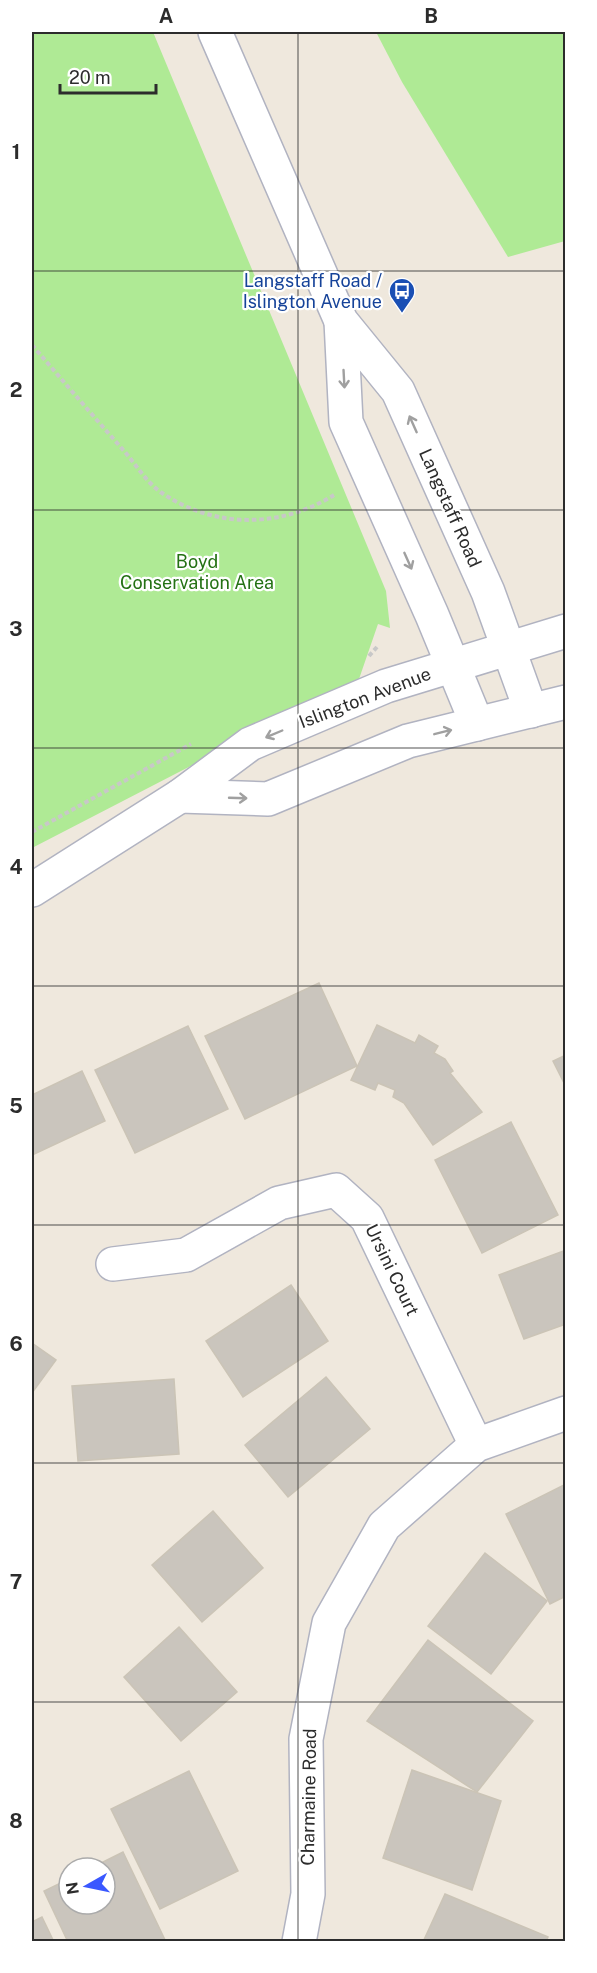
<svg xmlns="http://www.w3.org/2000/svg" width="597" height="1973" font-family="'Public Sans',sans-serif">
<rect width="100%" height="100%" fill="#efe8dd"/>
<g fill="#afea95">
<polygon points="32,32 153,32 386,591 390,628 378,624 359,679 32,848"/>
<polygon points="376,32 565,32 565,241 508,257 402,82"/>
</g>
<g fill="#cac5bd" stroke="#cbc4b6" stroke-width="1.5">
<polygon points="319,983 357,1066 245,1119 205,1036"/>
<polygon points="377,1025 415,1043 419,1035 438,1046 434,1053 445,1059 453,1071 450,1073 482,1112 433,1145 404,1103 393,1097 395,1090 378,1083 375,1090 351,1080"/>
<polygon points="188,1026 228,1109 135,1153 95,1070"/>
<polygon points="566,1055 566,1087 553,1061"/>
<polygon points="82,1071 105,1121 32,1155 32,1095"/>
<polygon points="511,1122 558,1215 482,1253 435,1160"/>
<polygon points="566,1250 566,1324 524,1339 499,1275"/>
<polygon points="291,1285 328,1341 243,1397 206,1341"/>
<polygon points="32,1343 56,1360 32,1393"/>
<polygon points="326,1377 370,1429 288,1497 245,1445"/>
<polygon points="174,1379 179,1454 78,1461 72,1386"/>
<polygon points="566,1484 566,1596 550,1604 506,1514"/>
<polygon points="213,1511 263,1568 202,1622 152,1565"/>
<polygon points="485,1553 547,1601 491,1674 428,1626"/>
<polygon points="179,1627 237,1692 181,1741 124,1677"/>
<polygon points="428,1640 533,1721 477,1792 367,1721"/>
<polygon points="412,1770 501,1801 472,1890 383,1858"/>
<polygon points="189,1771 238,1871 160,1909 111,1809"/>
<polygon points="123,1852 166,1942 68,1942 44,1891 69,1879 69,1904 105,1904 105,1868 91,1868"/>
<polygon points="445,1894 548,1937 546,1942 423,1942"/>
<polygon points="42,1917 54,1942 32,1942 32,1922"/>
</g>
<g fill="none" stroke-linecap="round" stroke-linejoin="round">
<g stroke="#b1b3c1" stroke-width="36">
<g id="street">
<polyline points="113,1264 186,1255 279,1203 336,1190 367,1218 476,1445"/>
<polyline points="299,1942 308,1894 306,1739 329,1623 384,1526 476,1445 566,1413"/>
</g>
</g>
<g stroke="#b1b3c1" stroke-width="36">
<g id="secondary">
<polyline points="215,32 341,321 398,391 488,592 531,711"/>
<polyline points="341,321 346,422 432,615 477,724"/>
<polyline points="180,796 268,799 408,741 566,702"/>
<polyline points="32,890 180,796 250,744 386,686 566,631"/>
</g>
</g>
<g stroke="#c8c8c8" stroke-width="4" stroke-dasharray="4.5 3" stroke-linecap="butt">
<path d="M32,345C63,381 94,417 125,452C136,465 148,484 162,493C215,529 281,528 334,495"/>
<polyline points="369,656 377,647"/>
<polyline points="32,832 191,744"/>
</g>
<use href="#street" stroke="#fff" stroke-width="33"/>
<use href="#secondary" stroke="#fff" stroke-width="33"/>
</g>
<defs><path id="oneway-shaft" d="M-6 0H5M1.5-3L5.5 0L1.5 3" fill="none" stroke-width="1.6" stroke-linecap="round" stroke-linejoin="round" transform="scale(1.5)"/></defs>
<g stroke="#a0a0a0">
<use href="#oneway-shaft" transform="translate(344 379) rotate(87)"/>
<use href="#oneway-shaft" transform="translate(413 424) rotate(-114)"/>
<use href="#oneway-shaft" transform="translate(408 561) rotate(66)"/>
<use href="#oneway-shaft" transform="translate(443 732) rotate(-14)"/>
<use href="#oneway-shaft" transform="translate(274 734) rotate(157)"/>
<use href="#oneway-shaft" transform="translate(238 798) rotate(2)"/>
</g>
<path fill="none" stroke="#2c2c2c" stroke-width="1.5" stroke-opacity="0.55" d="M298,32V1942M32,271H566M32,510H566M32,748H566M32,986H566M32,1225H566M32,1463H566M32,1702H566"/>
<defs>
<g id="bus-pin" transform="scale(1.35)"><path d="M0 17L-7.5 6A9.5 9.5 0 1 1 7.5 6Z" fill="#1a4fb4" stroke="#fff"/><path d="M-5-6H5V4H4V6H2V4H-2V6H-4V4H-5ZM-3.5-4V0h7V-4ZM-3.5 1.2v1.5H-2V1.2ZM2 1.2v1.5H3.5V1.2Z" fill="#fff"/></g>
</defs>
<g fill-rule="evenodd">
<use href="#bus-pin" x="402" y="291"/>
</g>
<g text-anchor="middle" stroke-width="4.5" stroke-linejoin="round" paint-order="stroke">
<g font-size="18" fill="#164399" stroke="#fff" text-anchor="end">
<text x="382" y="287">Langstaff Road /<tspan x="382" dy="21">Islington Avenue</tspan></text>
</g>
<g font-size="18" fill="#2c2c2c" stroke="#fff">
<text transform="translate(450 508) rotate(66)" y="6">Langstaff Road</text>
<text transform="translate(365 698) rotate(-21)" y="6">Islington Avenue</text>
<text transform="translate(392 1270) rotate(64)" y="6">Ursini Court</text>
<text transform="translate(309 1797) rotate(-89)" y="6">Charmaine Road</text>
</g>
<g font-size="18" fill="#247114" stroke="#fff">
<text x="197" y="568">Boyd<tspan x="197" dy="21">Conservation Area</tspan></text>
</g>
</g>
<rect width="597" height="1973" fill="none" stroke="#ffffff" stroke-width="66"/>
<g transform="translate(87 1886) rotate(261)"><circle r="28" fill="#ffffff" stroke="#ababab" stroke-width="1.5"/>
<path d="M0-4.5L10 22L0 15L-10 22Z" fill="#3a58ff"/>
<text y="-9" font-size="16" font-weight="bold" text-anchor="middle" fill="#2c2c2c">N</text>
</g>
<path d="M60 84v9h96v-9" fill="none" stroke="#2c2c2c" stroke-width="3"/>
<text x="69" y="84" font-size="18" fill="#2c2c2c" stroke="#ffffff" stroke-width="4.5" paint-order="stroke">20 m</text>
<rect x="33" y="33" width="531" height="1907" fill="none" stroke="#2c2c2c" stroke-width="2"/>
<g font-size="20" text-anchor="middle" font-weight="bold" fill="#2c2c2c">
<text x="166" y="23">A</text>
<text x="431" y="23">B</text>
<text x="16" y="159">1</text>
<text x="16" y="397">2</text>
<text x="16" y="636">3</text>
<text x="16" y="874">4</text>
<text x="16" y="1113">5</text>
<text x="16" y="1351">6</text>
<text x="16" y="1589">7</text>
<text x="16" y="1828">8</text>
</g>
</svg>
